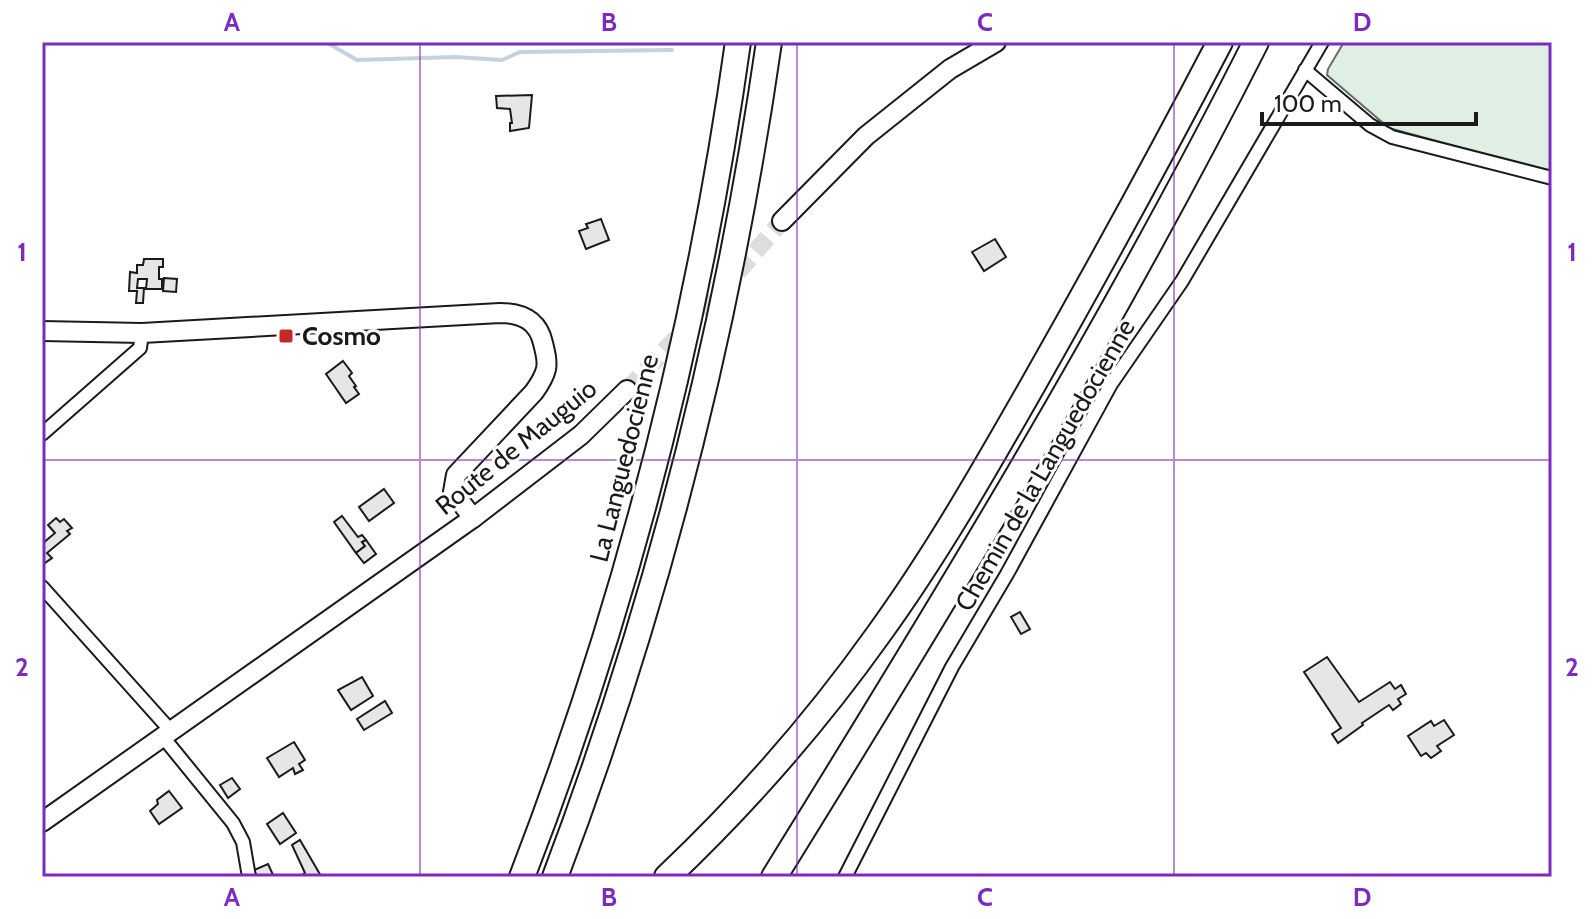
<svg xmlns="http://www.w3.org/2000/svg" width="1594" height="919" font-family="Cabin,sans-serif">
<rect width="100%" height="100%" fill="#fff"/>
<polygon fill="#e0efe3" stroke="#6a6a6a" stroke-width="2" points="1344,42 1552,42 1552,173 1389,128 1327,75 1328,69"/>
<g fill="none" stroke-linecap="round" stroke-linejoin="round">
<polyline stroke="#c6d2dc" stroke-width="4" points="326,42 357,60 456,57 502,60 520,52 672,50"/>
</g>
<g fill="#e6e6e6" stroke="#1a1a1a" stroke-width="2">
<polygon points="532,95 529,128 510,131 510,123 512,123 510,109 497,108 496,96"/>
<polygon points="601,219 609,240 586,249 579,231 588,228 586,224"/>
<polygon points="995,239 1006,257 984,271 972,252"/>
<polygon points="144,259 163,259 163,267 159,267 159,279 162,279 162,289 146,289 147,279 138,279 137,288 144,288 143,303 136,303 137,291 129,291 130,272 137,273 137,265 143,265"/>
<polygon points="164,278 177,279 176,292 163,291"/>
<polygon points="343,361 352,373 349,376 356,386 354,387 359,394 346,403 326,374"/>
<polygon points="384,489 394,503 369,521 359,507"/>
<polygon points="342,516 358,537 362,535 366,540 362,542 365,546 356,553 334,522"/>
<polygon points="56,518 60,522 64,519 72,528 67,531 70,534 47,553 52,558 42,565 42,544 55,533 48,525"/>
<polygon points="366,540 376,554 364,563 356,553 365,546 362,542"/>
<polygon points="1020,612 1030,629 1021,634 1011,617"/>
<polygon points="1327,657 1359,702 1390,682 1395,689 1401,685 1406,694 1398,699 1401,704 1393,710 1389,705 1362,723 1363,725 1338,743 1332,734 1341,728 1304,672"/>
<polygon points="362,677 373,696 351,710 338,690"/>
<polygon points="385,701 392,713 364,730 357,719"/>
<polygon points="1444,720 1454,735 1437,746 1441,751 1431,758 1426,753 1421,756 1408,736 1431,721 1434,726"/>
<polygon points="294,742 305,760 299,764 303,770 295,774 293,768 279,777 267,758"/>
<polygon points="232,778 240,789 228,798 220,785"/>
<polygon points="169,791 182,808 159,824 150,811 158,804 157,800"/>
<polygon points="283,813 296,833 280,844 267,824"/>
<polygon points="300,840 321,876 320,877 299,877 305,873 292,845"/>
<polygon points="268,864 274,877 257,877 254,870"/>
</g>
<g fill="none" stroke-linecap="round" stroke-linejoin="round">
<polyline stroke="#ddd" stroke-width="18" stroke-dasharray="18 9" stroke-linecap="butt" points="627,390 721,291 782,221"/>
<g stroke="#1a1a1a" stroke-width="16">
<g id="street">
<polyline points="1305,70 1370,125 1392,137 1552,178"/>
<polyline points="42,434 140,348 142,333"/>
<polyline points="42,587 171,731"/>
<polyline points="163,737 233,823 243,842 249,877"/>
<polyline points="845,877 952,667 1007,574 1111,384 1182,281 1322,42"/>
</g>
</g>
<g stroke="#1a1a1a" stroke-width="22">
<g id="secondary">
<polyline points="782,221 866,136 950,69 996,42"/>
<path d="M42,331L142,333L500,313C522,313 538,321 543,343C545,352 548,360 546,369C544,378 539,385 534,392L456,475L453,492L473,518"/>
<polyline points="42,822 473,518 581,435 627,390"/>
</g>
</g>
<g stroke="#1a1a1a" stroke-width="28">
<g id="highway">
<path d="M522,877C626,608 698,327 738,42"/>
<path d="M555,877C657,608 728,327 769,42"/>
<path d="M667,877C745,803 816,722 878,635C936,555 985,469 1034,383C1098,270 1160,157 1220,42"/>
<path d="M774,877C943,604 1111,329 1256,42"/>
</g>
</g>
<use href="#street" stroke="#fff" stroke-width="12"/>
<use href="#secondary" stroke="#fff" stroke-width="18"/>
<use href="#highway" stroke="#fff" stroke-width="24"/>
</g>
<path fill="none" stroke="#7b2cbf" stroke-width="2" stroke-opacity="0.55" d="M420,42V877M797,42V877M1174,42V877M42,460H1552"/>
<rect fill="#c62828" stroke="#fff" stroke-width="3" x="278" y="328" width="16" height="16" rx="4"/>
<g text-anchor="middle" stroke-width="6" stroke-linejoin="round" paint-order="stroke">
<g font-size="26" font-weight="bold" fill="#1a1a1a" stroke="#fff" text-anchor="start">
<text x="302" y="345">Cosmo</text>
</g>
<g font-size="26" fill="#1a1a1a" stroke="#fff">
<text transform="translate(516 447) rotate(-39)" y="9">Route de Mauguio</text>
<text transform="translate(624 458) rotate(-76)" y="9">La Languedocienne</text>
<text transform="translate(1045 465) rotate(-60)" y="9">Chemin de la Languedocienne</text>
</g>
</g>
<rect width="1594" height="919" fill="none" stroke="#ffffff" stroke-width="88"/>
<path d="M1262 112v12h214v-12" fill="none" stroke="#1a1a1a" stroke-width="4"/>
<text x="1274" y="112" font-size="24" fill="#1a1a1a" stroke="#ffffff" stroke-width="6" paint-order="stroke">100 m</text>
<rect x="44" y="44" width="1506" height="831" fill="none" stroke="#7b2cbf" stroke-width="3"/>
<g font-size="26" text-anchor="middle" font-weight="bold" fill="#7b2cbf">
<text x="232" y="31">A</text>
<text x="609" y="31">B</text>
<text x="985" y="31">C</text>
<text x="1362" y="31">D</text>
<text x="22" y="261">1</text>
<text x="1572" y="261">1</text>
<text x="22" y="676">2</text>
<text x="1572" y="676">2</text>
<text x="232" y="906">A</text>
<text x="609" y="906">B</text>
<text x="985" y="906">C</text>
<text x="1362" y="906">D</text>
</g>
</svg>
